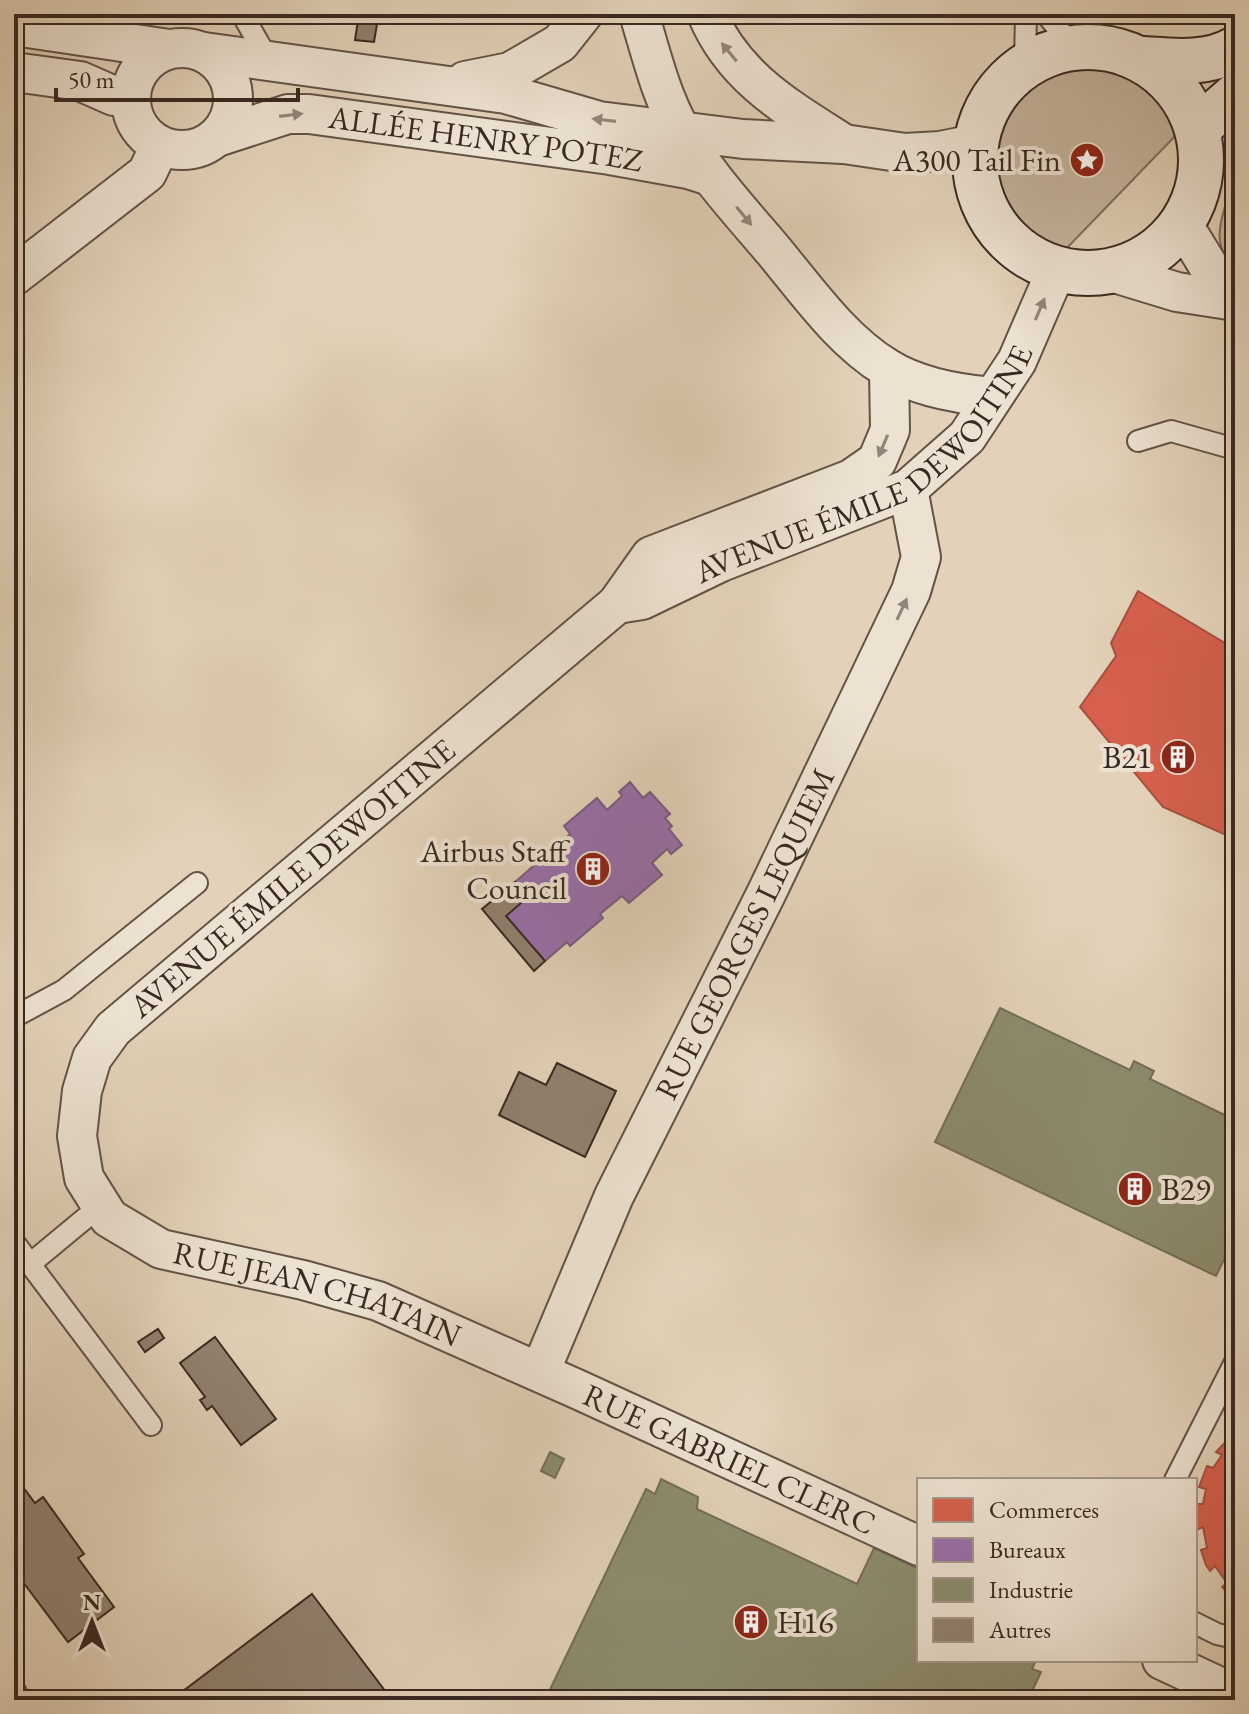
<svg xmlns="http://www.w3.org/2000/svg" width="1249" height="1714" font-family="'EB Garamond',serif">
<rect width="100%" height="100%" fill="#e3d2b9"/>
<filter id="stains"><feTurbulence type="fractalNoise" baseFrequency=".0025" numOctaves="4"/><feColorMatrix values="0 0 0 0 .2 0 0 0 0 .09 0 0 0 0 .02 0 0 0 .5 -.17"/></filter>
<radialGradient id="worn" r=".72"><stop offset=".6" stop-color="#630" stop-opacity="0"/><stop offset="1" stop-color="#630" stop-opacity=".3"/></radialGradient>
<g fill="#c6b59f" stroke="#7f6f60" stroke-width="2">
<path d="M1092,65C1137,75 1160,89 1179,132L1063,252C1054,248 1043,245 1035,240C981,201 982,124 1033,84C1050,71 1071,68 1092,65Z"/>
<path d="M1235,143V267C1208,243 1223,217 1230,189C1233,174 1233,158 1235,143Z"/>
</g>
<g fill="#d6604d" stroke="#a75040" stroke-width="2">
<polygon points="1138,591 1235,649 1235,839 1163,807 1080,707 1116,656 1111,643"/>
<polygon points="1235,1432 1235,1602 1222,1587 1227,1583 1215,1566 1210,1571 1206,1565 1201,1550 1207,1548 1203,1527 1196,1530 1195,1524 1196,1504 1203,1504 1206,1489 1199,1487 1207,1466 1213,1468 1222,1455 1216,1452"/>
</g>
<polygon fill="#9970ab" stroke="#7c5b82" stroke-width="2" points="630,782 643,798 650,792 670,814 665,818 672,826 669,829 682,845 671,854 667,849 652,863 662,875 629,903 622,896 600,914 603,918 570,946 567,942 545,961 506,916 528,897 515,882 570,834 564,826 597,798 607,810 622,796 619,792"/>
<g fill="#8c8c6e" stroke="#736e57" stroke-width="2">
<polygon points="1000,1008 1130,1070 1134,1061 1154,1071 1150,1079 1235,1120 1235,1237 1216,1276 935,1142"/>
<polygon points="550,1452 564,1459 555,1478 541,1471"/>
<polygon points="661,1479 698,1497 697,1509 857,1584 874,1548 919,1569 919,1660 1036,1660 1032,1669 1041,1672 1028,1700 545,1700 646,1489 655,1494"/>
</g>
<g fill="#918170" stroke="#382921" stroke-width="2">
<polygon points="358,20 377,24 374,42 355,40"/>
<polygon points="515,882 528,897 506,916 545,961 534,971 482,909"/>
<polygon points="557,1063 616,1091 585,1157 499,1115 519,1072 546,1085"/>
<polygon points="158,1329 164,1338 145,1352 138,1342"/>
<polygon points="215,1337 276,1419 241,1445 212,1406 207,1410 200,1400 205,1397 180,1363"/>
<polygon points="14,1475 35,1503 43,1497 84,1554 78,1558 114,1607 68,1642 23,1582 14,1588"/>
<polygon points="312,1594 389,1696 384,1700 171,1700"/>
</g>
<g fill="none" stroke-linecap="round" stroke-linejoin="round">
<g stroke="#635347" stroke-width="24">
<g id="lane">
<polyline points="242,14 269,61"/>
<polyline points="1046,14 1074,48"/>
<polyline points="1025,65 1026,14"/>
<polyline points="1138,441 1171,431 1235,449"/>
<polyline points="14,1017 64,990 197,883"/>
<polyline points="14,1242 30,1264 100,1206"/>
<polyline points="30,1264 151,1425"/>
<polyline points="1175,1480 1235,1362"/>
<polyline points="1195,1623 1217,1634 1235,1638"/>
<polyline points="14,1689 20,1700"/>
</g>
</g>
<g stroke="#635347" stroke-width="42">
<g id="street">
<path d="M639,14C651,53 660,93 680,129C705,174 740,211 773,250C807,291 841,340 887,368C917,387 958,394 992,397"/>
<path d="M707,14C734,78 788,108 844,144"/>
<polyline points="14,26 169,49"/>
<circle cx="182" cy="99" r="51"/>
<polyline points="204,52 506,94 599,121 743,139 844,144 905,153 940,151 975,144"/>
<polyline points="14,72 80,81 114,96 130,96"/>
<polyline points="465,81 510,72 560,43 583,14"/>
<path id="s1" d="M217,137L288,114H309L610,155L688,169L710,176"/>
<polyline points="1182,223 1212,272 1235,287"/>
<polyline points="1108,271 1177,292 1235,301"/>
<polyline points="14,276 147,173 160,146"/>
<path id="s2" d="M889,370L890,430L877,461L851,479L651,556L617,604L113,1029L92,1058L82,1091L77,1136L84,1178L109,1218L161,1249L303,1280L378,1301L579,1390L919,1546"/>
<path id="s3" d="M617,604L642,600L721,562L908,489L967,437L1017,361L1049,287L1059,270"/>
<path id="s4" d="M540,1372L614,1196L766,894L911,591L921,557L908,489"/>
<polyline points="1162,1660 1235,1694"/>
</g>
</g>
<g stroke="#382921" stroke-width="48">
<g id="secondary">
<circle cx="1088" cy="160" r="113"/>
<path d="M1143,59C1174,61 1207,65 1235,49"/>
<polyline points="1197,129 1235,96"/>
</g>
</g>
<use href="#lane" stroke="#ede2d2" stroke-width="20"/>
<use href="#street" stroke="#ede2d2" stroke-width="38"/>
<use href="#secondary" stroke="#ede2d2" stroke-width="44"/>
</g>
<defs><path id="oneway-solid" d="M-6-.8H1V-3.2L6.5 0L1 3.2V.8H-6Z" transform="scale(2)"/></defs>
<g fill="#92867a">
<use href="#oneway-solid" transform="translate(729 52) rotate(-129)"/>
<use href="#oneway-solid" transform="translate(291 115) rotate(-7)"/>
<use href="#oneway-solid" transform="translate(604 120) rotate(-173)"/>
<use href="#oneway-solid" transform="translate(744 216) rotate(50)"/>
<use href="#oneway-solid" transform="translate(1040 309) rotate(-67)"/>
<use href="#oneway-solid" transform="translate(883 446) rotate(113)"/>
<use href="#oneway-solid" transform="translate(902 609) rotate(-65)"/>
</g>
<defs>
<g id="sight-disc" transform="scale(1.8)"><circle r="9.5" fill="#8f2418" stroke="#ede2d2"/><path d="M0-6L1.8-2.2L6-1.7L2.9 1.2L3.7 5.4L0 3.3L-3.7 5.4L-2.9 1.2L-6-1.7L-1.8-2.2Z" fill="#fff"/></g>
<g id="building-disc" transform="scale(1.8)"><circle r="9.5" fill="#8f2418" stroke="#ede2d2"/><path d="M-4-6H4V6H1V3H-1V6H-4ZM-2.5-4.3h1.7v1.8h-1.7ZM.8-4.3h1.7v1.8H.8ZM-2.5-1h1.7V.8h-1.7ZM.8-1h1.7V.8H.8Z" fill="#fff"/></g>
</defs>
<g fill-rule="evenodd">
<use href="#sight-disc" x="1087" y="160"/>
<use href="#building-disc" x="1178" y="757"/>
<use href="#building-disc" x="593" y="869"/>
<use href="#building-disc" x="1135" y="1189"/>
<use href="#building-disc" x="751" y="1622"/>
</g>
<g text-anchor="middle" stroke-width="8" stroke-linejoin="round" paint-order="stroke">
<g font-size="32" fill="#382921" stroke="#ede2d2">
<text dy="11" stroke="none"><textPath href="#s1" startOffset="274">ALLÉE HENRY POTEZ</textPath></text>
<text dy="11" stroke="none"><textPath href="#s3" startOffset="292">AVENUE ÉMILE DEWOITINE</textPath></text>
<text transform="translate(292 878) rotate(-40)" y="11">AVENUE ÉMILE DEWOITINE</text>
<text dy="11" stroke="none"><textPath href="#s4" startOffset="484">RUE GEORGES LEQUIEM</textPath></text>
<text dy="11" stroke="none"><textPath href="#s2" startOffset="1486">RUE JEAN CHATAIN</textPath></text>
<text dy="11" stroke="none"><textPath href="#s2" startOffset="1932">RUE GABRIEL CLERC</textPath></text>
</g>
<g font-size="32" fill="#382921" stroke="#ede2d2" text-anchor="end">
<text x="1061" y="171">A300 Tail Fin</text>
<text x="1152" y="768">B21</text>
<text x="567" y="862">Airbus Staff<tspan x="567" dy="37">Council</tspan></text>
<text x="1161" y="1200" text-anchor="start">B29</text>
<text x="777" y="1633" text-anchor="start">H16</text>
</g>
</g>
<rect width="1249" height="1714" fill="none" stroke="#e3d2b9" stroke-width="48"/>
<rect x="16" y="16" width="1217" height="1682" fill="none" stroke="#382921" stroke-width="4"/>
<rect x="24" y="24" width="1201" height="1666" fill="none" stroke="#382921" stroke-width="2"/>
<rect x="917" y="1478" width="280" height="184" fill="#ede2d2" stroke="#a5988b" stroke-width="2"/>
<rect x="933" y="1498" width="40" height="24" fill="#d6604d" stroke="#a5988b" stroke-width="2"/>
<text x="989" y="1518" font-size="24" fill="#382921">Commerces</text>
<rect x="933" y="1538" width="40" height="24" fill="#9970ab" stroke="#a5988b" stroke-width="2"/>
<text x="989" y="1558" font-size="24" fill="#382921">Bureaux</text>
<rect x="933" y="1578" width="40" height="24" fill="#8c8c6e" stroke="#a5988b" stroke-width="2"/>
<text x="989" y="1598" font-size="24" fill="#382921">Industrie</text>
<rect x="933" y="1618" width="40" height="24" fill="#918170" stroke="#a5988b" stroke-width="2"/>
<text x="989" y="1638" font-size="24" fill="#382921">Autres</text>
<g transform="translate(92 1622)" stroke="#ede2d2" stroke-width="6" paint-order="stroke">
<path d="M0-6L14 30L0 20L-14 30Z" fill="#382921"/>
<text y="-12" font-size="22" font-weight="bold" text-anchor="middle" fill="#382921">N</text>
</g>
<path d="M56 88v12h242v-12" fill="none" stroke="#382921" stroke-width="4"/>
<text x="68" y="88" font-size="24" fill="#382921" stroke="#ede2d2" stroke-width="6" paint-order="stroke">50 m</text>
<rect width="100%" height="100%" filter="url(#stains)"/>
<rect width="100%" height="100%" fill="url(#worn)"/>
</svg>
